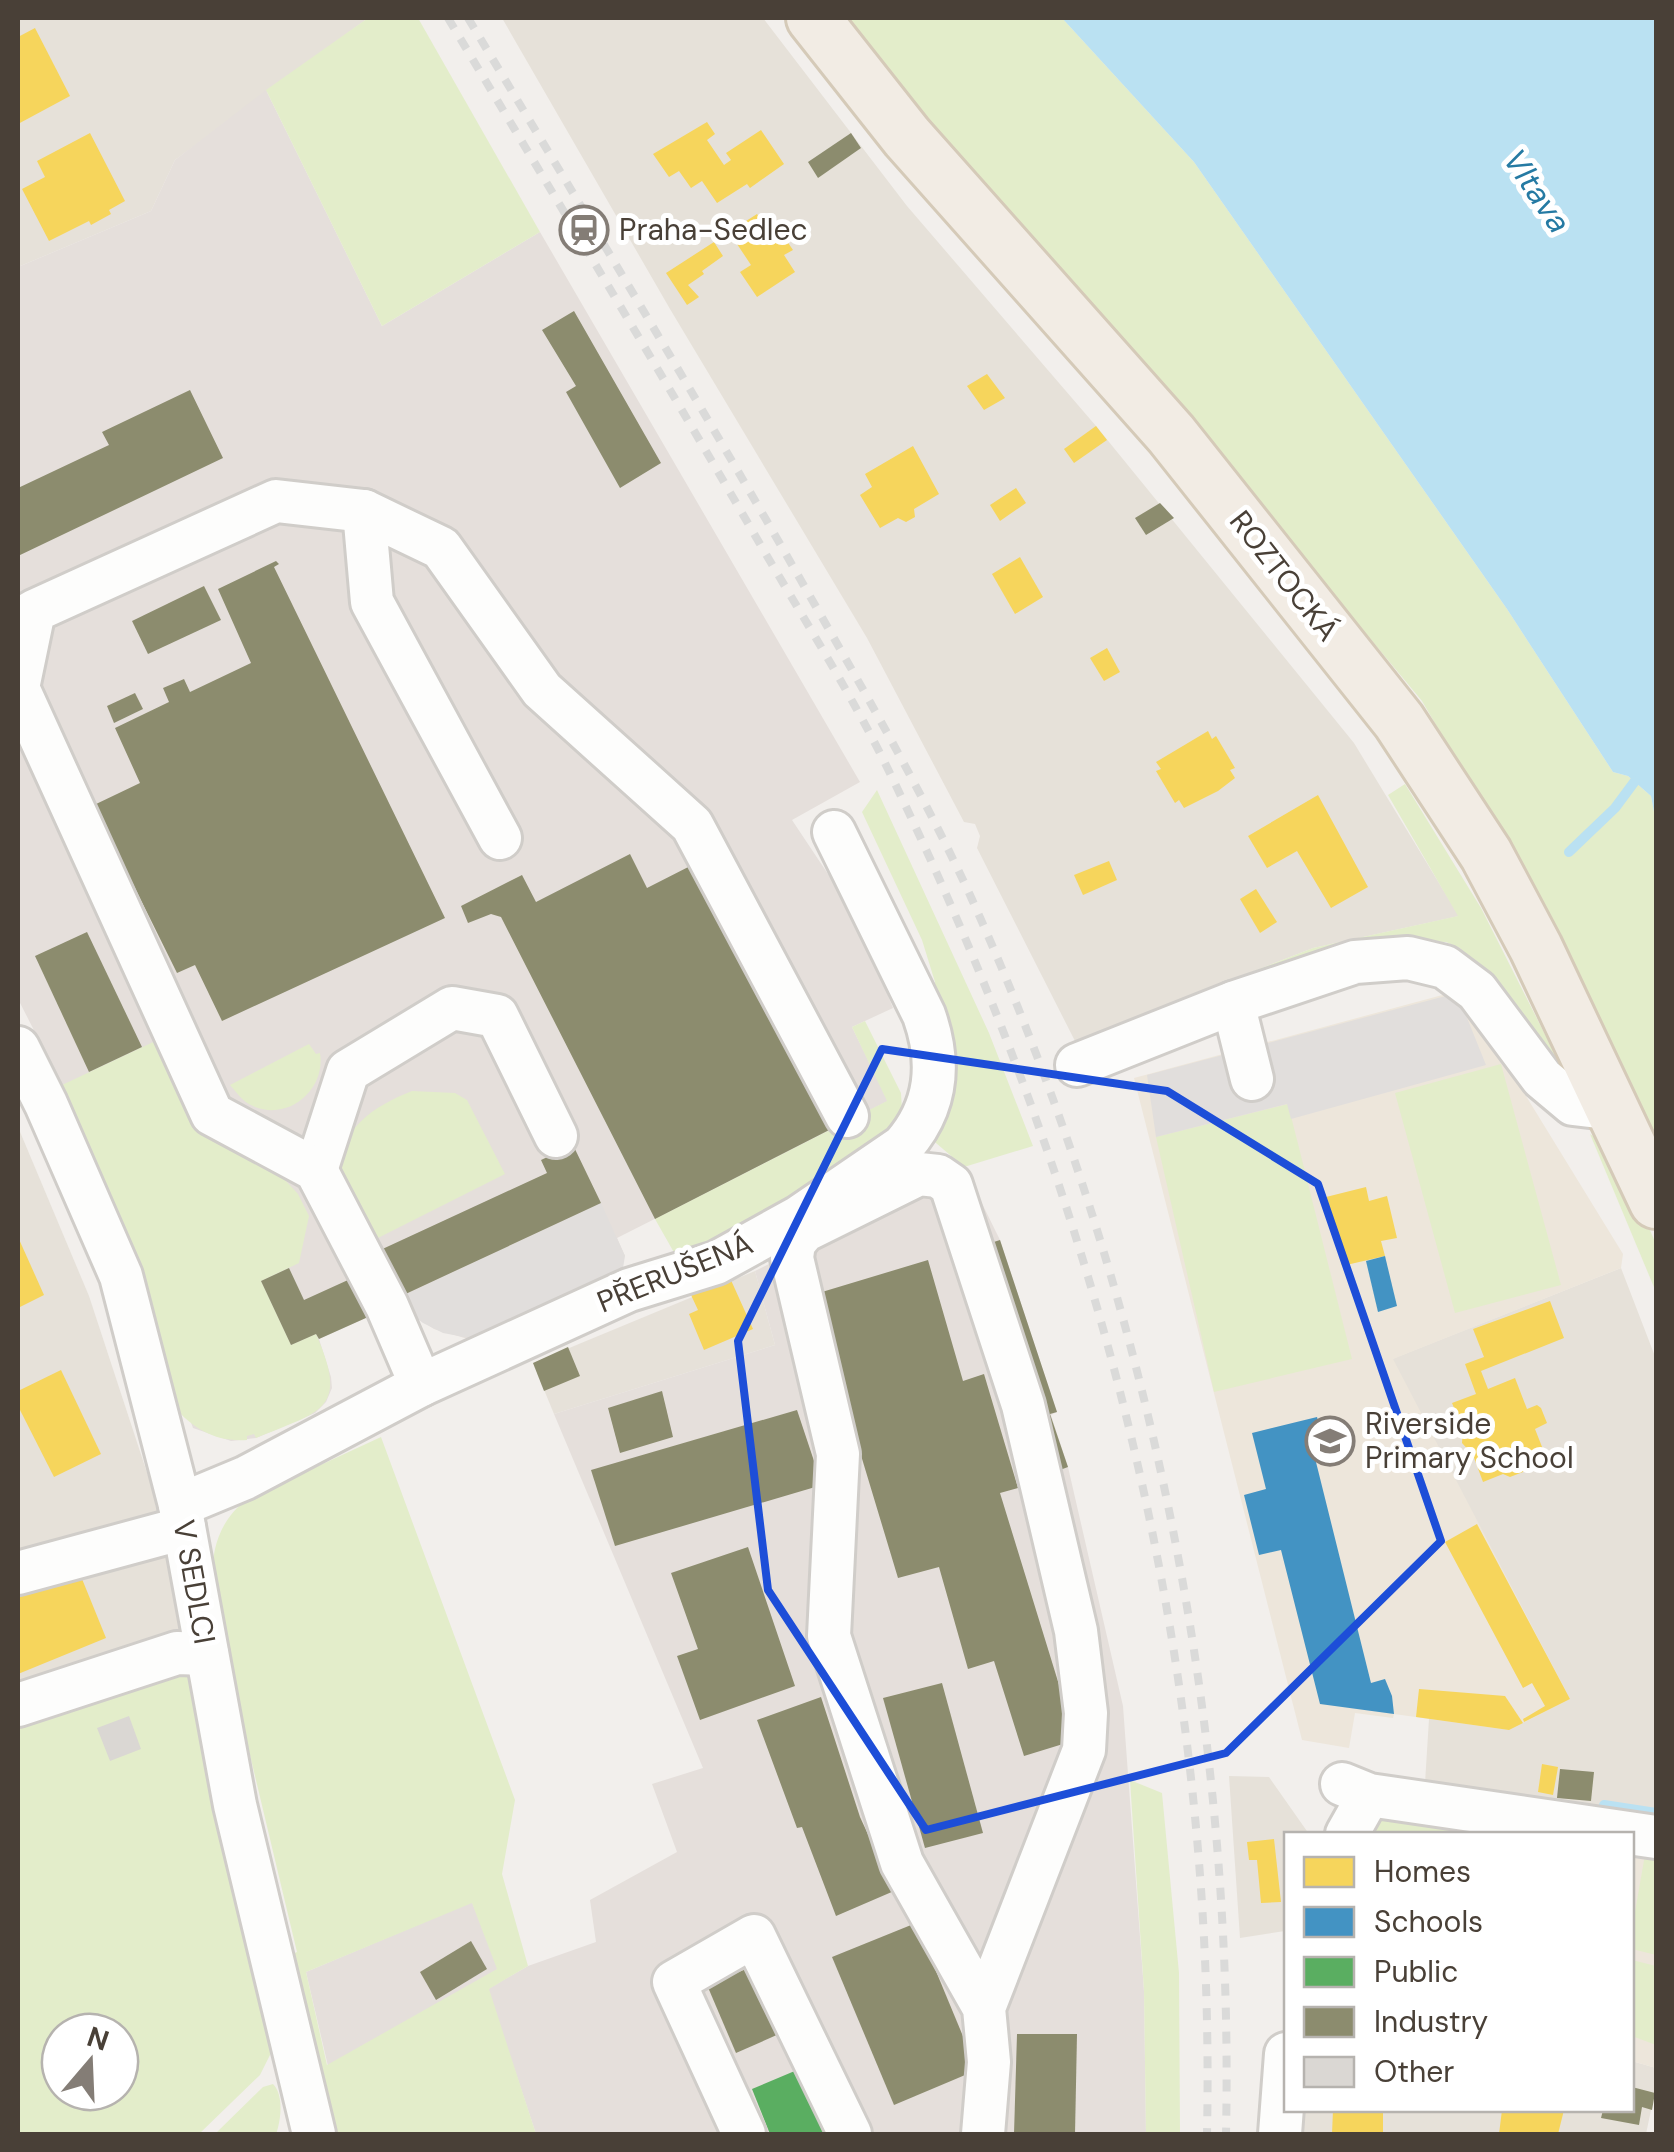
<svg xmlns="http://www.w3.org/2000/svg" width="1674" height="2152" font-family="'DM Sans',sans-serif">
<rect width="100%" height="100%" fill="#f2efec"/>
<g fill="#e6e1d9">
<polygon points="18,18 368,18 175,160 151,211 18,267"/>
<polygon points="502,18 763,18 907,206 1096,426 1354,743 1459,916 1313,948 1075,1041 977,848 980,836 975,824 964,822 867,638 670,309"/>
<polygon points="18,1127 89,1296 152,1488 183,1636 18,1688"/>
<polygon points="1621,1268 1656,1359 1656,1825 1425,1783 1429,1719 1477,1524 1392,1359"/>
<polygon points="755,1271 775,1345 554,1414 533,1363"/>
<polygon points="1229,1776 1269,1777 1309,1834 1286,1834 1285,1931 1240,1938"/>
<polygon points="1632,2061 1656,2068 1656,2086 1646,2134 1297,2134 1299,2110 1632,2110"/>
</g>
<g fill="#e5dfdb">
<polygon points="266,90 382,326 540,232 860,782 792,820 856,916 893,1008 852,1027 888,1101 617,1238 625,1256 468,1339 434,1329 410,1313 377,1313 319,1339 331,1377 332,1388 326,1402 315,1413 256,1438 231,1441 193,1428 119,1219 62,1085 18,999 18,267 151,211 175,160"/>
<polygon points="964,1167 1000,1240 1057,1412 1051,1415 1068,1467 1123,1706 1144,1991 1146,2134 536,2134 488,1989 528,1966 596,1942 590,1900 677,1852 652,1784 703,1768 554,1414 775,1345 755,1271"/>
<polygon points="472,1902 498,1969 328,2066 306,1972"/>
</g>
<g fill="#ede6db">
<polygon points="1461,990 1623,1254 1621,1268 1393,1359 1570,1699 1509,1730 1394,1714 1393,1718 1355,1713 1349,1748 1302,1740 1134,1078"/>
<polygon points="1632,1847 1656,1850 1656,2068 1632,2061"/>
</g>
<g fill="#e3edca" fill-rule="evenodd">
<polygon points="368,18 418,18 540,232 382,326 266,90"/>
<polygon points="842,18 1062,18 1194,162 1507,609 1613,772 1628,776 1651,796 1656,822 1656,1150 1527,881 1422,701 1155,380 947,150"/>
<polygon points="1405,784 1481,908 1562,1068 1460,948 1446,942 1422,941 1079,1051 1075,1041 1313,948 1458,916 1388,795"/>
<polygon points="877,790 989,1033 1033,1146 964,1167 929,1137 929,996 935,982 922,940 862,812"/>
<polygon points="865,1021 901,1093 903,1128 711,1247 676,1256 655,1219 887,1101 852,1027"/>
<path d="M164,1037L236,1145L286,1181L298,1194L309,1216L299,1263L261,1281L291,1345L316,1334C350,1411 320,1411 256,1438L254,1434L247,1436V1440C215,1442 194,1429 174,1407L119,1219L62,1085Z"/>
<path d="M309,1044L316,1054L320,1053C326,1089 289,1122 253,1106C243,1102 237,1093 230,1085Z"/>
<polygon points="1501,1064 1561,1285 1455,1313 1395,1093"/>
<path d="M412,1091L455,1093L467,1100L505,1174L368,1243C360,1226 341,1194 340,1176C336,1130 374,1106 412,1091Z"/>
<polygon points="1288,1104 1352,1359 1214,1392 1156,1137"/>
<polygon points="1590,1134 1615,1151 1656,1244 1656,1292"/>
<path d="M381,1437L515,1800L502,1874L528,1966L489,1989L536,2134H332L290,1955L297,1952L213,1600C210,1560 213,1526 247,1499ZM472,1903L497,1969L327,2065L306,1972Z"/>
<path d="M184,1670L194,1678L235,1897L271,2044V2053L260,2075L199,2134H18V1724ZM60,2032H120V2092H60Z"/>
<polygon points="1130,1780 1162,1793 1179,1973 1180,2134 1146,2134 1144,1991"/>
<polygon points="1380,1816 1479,1829 1478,1834 1369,1834"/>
<polygon points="1646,1849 1656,1850 1656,1955 1632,1949 1632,1929"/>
<polygon points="1632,1960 1656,1966 1656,2045 1632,2036"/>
<path d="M273,2084C284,2095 281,2120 276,2134H215L263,2087Z"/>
</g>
<g fill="#e1dedc">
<polygon points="1457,993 1486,1065 1291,1119 1287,1104 1156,1137 1147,1075"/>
<polygon points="601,1203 625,1256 622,1274 475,1339 443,1333 423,1323 410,1313 400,1297"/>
</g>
<polygon fill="#bae1f2" points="1062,18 1656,18 1656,822 1651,796 1628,776 1613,772 1507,609 1194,162"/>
<g fill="#f6d55c">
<polygon points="35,28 70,96 18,124 18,37"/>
<polygon points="707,122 715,134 707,140 724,165 731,160 726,153 761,130 784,164 750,188 747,184 717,203 702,181 691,188 679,171 669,177 653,154"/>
<polygon points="90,133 125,201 109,210 111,214 91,225 89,221 49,241 22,189 45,177 37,161"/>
<polygon points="757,214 768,231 776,225 793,250 784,255 795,272 757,297 740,272 751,265 729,232"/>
<polygon points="714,242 723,256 702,271 704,274 688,285 699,297 687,305 666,273"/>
<polygon points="987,374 1005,398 984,410 967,386"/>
<polygon points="1096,426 1107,440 1074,463 1064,449"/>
<polygon points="913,446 939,494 914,509 915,517 906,522 898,518 880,528 860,495 872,487 865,474"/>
<polygon points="1016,488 1026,503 1000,521 990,505"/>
<polygon points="1020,557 1043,597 1015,614 992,574"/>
<polygon points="1107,648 1120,672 1104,681 1090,658"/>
<polygon points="1208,731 1212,739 1216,736 1235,768 1230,770 1235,778 1218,791 1184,808 1179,800 1175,803 1156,771 1161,769 1156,762"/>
<polygon points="1318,795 1368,887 1331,908 1297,851 1267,868 1248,836"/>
<polygon points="1109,861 1117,880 1083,895 1074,875"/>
<polygon points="1256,889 1277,922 1260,933 1240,899"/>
<polygon points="1366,1187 1369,1201 1387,1196 1397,1238 1381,1241 1385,1256 1342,1266 1326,1197"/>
<polygon points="18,1237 44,1295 18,1308"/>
<polygon points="730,1278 753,1329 704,1350 689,1314 698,1310 691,1295"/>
<polygon points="1550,1301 1564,1338 1481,1371 1488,1389 1515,1378 1527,1409 1537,1405 1541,1408 1547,1423 1535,1429 1546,1457 1526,1465 1523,1472 1510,1477 1503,1474 1483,1482 1473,1455 1462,1443 1463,1429 1452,1403 1476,1394 1465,1364 1484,1357 1473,1329"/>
<polygon points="61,1370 101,1454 54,1477 20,1410 18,1391"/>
<polygon points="1477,1524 1570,1699 1524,1722 1523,1719 1545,1706 1532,1683 1523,1688 1445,1542"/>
<polygon points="78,1569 106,1638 18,1674 18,1594"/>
<polygon points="1419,1689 1505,1696 1523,1723 1509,1730 1416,1717"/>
<polygon points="1542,1764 1558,1767 1553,1795 1538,1792"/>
<polygon points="1274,1839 1281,1902 1261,1903 1257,1860 1249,1860 1247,1842"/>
<polygon points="1333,2110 1383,2110 1383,2134 1332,2134"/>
<polygon points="1502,2110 1564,2110 1558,2134 1499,2134"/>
</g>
<g fill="#4393c3">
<polygon points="1385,1256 1397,1306 1378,1312 1366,1261"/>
<polygon points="1317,1417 1323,1438 1311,1442 1371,1683 1385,1679 1392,1696 1394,1714 1320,1704 1281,1550 1259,1555 1244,1495 1266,1489 1252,1433"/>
</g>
<polygon fill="#5aae61" points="809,2065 837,2134 770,2134 752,2089"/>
<g fill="#8c8c6e">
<polygon points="851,133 861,148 818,178 808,162"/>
<polygon points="574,311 661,463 620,488 566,392 576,386 542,330"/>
<polygon points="190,390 223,458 18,556 18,488 109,445 102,432"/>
<polygon points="1160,503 1174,518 1146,535 1135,518"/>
<polygon points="276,561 279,564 274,567 445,918 222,1021 195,965 177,973 94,805 140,783 115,728 169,702 163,688 184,679 190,692 251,663 218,589"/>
<polygon points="204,586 221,620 148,654 132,621"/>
<polygon points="135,693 143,709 114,723 107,706"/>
<polygon points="630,854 647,888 702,860 837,1126 655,1219 501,917 491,914 468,923 461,906 522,875 536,902"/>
<polygon points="87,932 142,1047 89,1072 35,956"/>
<polygon points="573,1145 601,1203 397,1298 376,1252 547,1173 541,1160"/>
<polygon points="1000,1240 1057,1412 1050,1414 1068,1467 1049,1474 975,1248"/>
<polygon points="928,1260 963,1381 984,1374 1018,1488 1000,1493 1076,1740 1024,1756 994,1661 968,1669 939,1567 898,1578 860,1452 846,1455 812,1295"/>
<polygon points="289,1268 304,1300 359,1275 377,1313 319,1339 316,1334 291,1345 261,1281"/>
<polygon points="568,1347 580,1376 544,1391 533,1363"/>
<polygon points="662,1391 673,1437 620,1453 608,1408"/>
<polygon points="797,1410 822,1485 615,1546 591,1470"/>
<polygon points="748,1547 795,1686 700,1720 677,1656 698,1649 671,1573"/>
<polygon points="942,1683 983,1833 925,1848 883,1698"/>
<polygon points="821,1697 860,1817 894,1891 836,1916 802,1827 797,1828 757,1720"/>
<polygon points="1560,1769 1594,1772 1591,1801 1557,1798"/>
<polygon points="916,1923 977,2070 894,2105 832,1957"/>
<polygon points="471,1941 487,1969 436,2000 420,1972"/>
<polygon points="751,1967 779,2034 736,2053 707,1985"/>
<polygon points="1017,2034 1077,2034 1075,2134 1014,2134"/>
<polygon points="1632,2087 1655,2093 1652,2110 1642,2107 1639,2125 1601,2118 1603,2110 1632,2110"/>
</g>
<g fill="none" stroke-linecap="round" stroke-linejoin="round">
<g stroke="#bae1f2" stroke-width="10">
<polyline points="1569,852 1615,808 1635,781"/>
<polyline points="1604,1805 1656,1813"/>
</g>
</g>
<polygon fill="#dad7d3" points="129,1716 141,1749 110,1761 97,1728"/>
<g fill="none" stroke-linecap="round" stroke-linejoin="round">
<g stroke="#d0cdc9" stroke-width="48">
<g id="minor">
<polyline points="364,511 372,602 500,838"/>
<polyline points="1233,1003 1252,1079"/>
<polyline points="18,1048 46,1104 121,1276 180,1505 235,1805 314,2134"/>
<polyline points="1077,1065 1233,1003 1355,962 1408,958 1445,967 1477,991 1542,1078 1573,1104 1615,1109"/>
<polyline points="316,1170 348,1071 452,1008 497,1016 556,1136"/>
<polyline points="421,1385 387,1306 316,1170 212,1114 18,688 34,611 276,501 364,511 441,548 542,690 692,825 847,1116"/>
<path d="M180,1505L245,1478L421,1385L629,1290L716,1263L799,1217L903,1146C937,1107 941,1063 924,1015L834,832"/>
<polyline points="18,1573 184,1528"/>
<polyline points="18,1705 177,1653 207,1654"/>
<polyline points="1342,1784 1369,1795 1656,1837"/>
<polyline points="1347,1834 1369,1795"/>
<polyline points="744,2134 674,1982 754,1936 850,2134"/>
<polyline points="983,2134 989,2062 984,2008 902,1863 829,1636 838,1454 792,1258 794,1243 804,1231 919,1174 938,1176 951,1185 1023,1405 1076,1631 1086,1713 1084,1750 984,2008"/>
<polyline points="1280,2134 1286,2054"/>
</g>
</g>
<g stroke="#d5cab8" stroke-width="58">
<polyline id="major" points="813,18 907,137 1171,434 1399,721 1486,854 1536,948 1656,1202"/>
</g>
<use href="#minor" stroke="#fdfdfc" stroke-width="42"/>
<use href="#major" stroke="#f2ece4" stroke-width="52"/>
<g stroke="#dadad9" stroke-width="8" stroke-dasharray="12 12" stroke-linecap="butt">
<path d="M448,18C550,189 653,359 753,532C797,608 845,683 884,761C1097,1196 1217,1648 1207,2134"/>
<path d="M468,18C582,208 697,398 807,591C864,691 922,791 970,895C1145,1283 1235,1709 1226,2134"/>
</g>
</g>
<path fill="none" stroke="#1d4ed8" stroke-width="8" stroke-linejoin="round" d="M882,1049L1167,1091L1318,1184L1441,1541L1226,1753L926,1830L768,1590L738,1341Z"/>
<defs>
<g id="station-ring" transform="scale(2.5)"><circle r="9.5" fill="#fff" stroke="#847d76" stroke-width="1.5"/><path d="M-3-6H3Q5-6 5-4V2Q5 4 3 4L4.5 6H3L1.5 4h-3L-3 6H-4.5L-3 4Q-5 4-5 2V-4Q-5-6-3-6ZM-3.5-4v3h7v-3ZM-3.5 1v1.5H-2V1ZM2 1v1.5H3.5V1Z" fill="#847d76"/></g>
<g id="school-ring" transform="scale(2.5)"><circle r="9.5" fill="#fff" stroke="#847d76" stroke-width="1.5"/><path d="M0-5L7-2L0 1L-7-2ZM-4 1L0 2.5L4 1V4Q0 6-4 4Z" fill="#847d76"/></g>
</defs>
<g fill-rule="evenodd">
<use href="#station-ring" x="584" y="230"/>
<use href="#school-ring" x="1330" y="1441"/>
</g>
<g text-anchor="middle" stroke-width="10" stroke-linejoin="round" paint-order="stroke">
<g font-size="30" fill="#494037" stroke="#fff" text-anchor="start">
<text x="619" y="240">Praha-Sedlec</text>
<text x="1365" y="1434">Riverside<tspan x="1365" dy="34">Primary School</tspan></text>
</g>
<g font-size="30" fill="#494037" stroke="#fff">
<text transform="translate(1284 576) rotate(52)" y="10">ROZTOCKÁ</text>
<text transform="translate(675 1273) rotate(-22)" y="10">PŘERUŠENÁ</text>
<text transform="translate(194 1582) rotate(80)" y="10">V SEDLCI</text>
</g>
<g font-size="32" font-style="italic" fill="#257aa3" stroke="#fff">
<text transform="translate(1537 191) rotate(56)" y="11">Vltava</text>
</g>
</g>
<rect width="1674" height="2152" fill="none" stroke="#494037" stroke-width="40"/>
<rect x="1284" y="1832" width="350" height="280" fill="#ffffff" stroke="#b6b3af" stroke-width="2.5"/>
<rect x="1304" y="1857" width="50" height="30" fill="#f6d55c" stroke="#b6b3af" stroke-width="2.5"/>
<text x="1374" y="1882" font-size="30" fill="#494037">Homes</text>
<rect x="1304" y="1907" width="50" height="30" fill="#4393c3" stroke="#b6b3af" stroke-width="2.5"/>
<text x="1374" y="1932" font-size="30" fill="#494037">Schools</text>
<rect x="1304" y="1957" width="50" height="30" fill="#5aae61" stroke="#b6b3af" stroke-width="2.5"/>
<text x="1374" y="1982" font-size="30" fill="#494037">Public</text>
<rect x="1304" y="2007" width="50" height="30" fill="#8c8c6e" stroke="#b6b3af" stroke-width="2.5"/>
<text x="1374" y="2032" font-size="30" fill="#494037">Industry</text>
<rect x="1304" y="2057" width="50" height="30" fill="#dad7d3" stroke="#b6b3af" stroke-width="2.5"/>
<text x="1374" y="2082" font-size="30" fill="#494037">Other</text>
<g transform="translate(90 2062) rotate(19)"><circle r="48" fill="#ffffff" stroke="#b6b3af" stroke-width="2.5"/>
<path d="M0-8L18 38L0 25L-18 38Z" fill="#847d76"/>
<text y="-15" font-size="28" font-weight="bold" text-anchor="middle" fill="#494037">N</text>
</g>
</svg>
